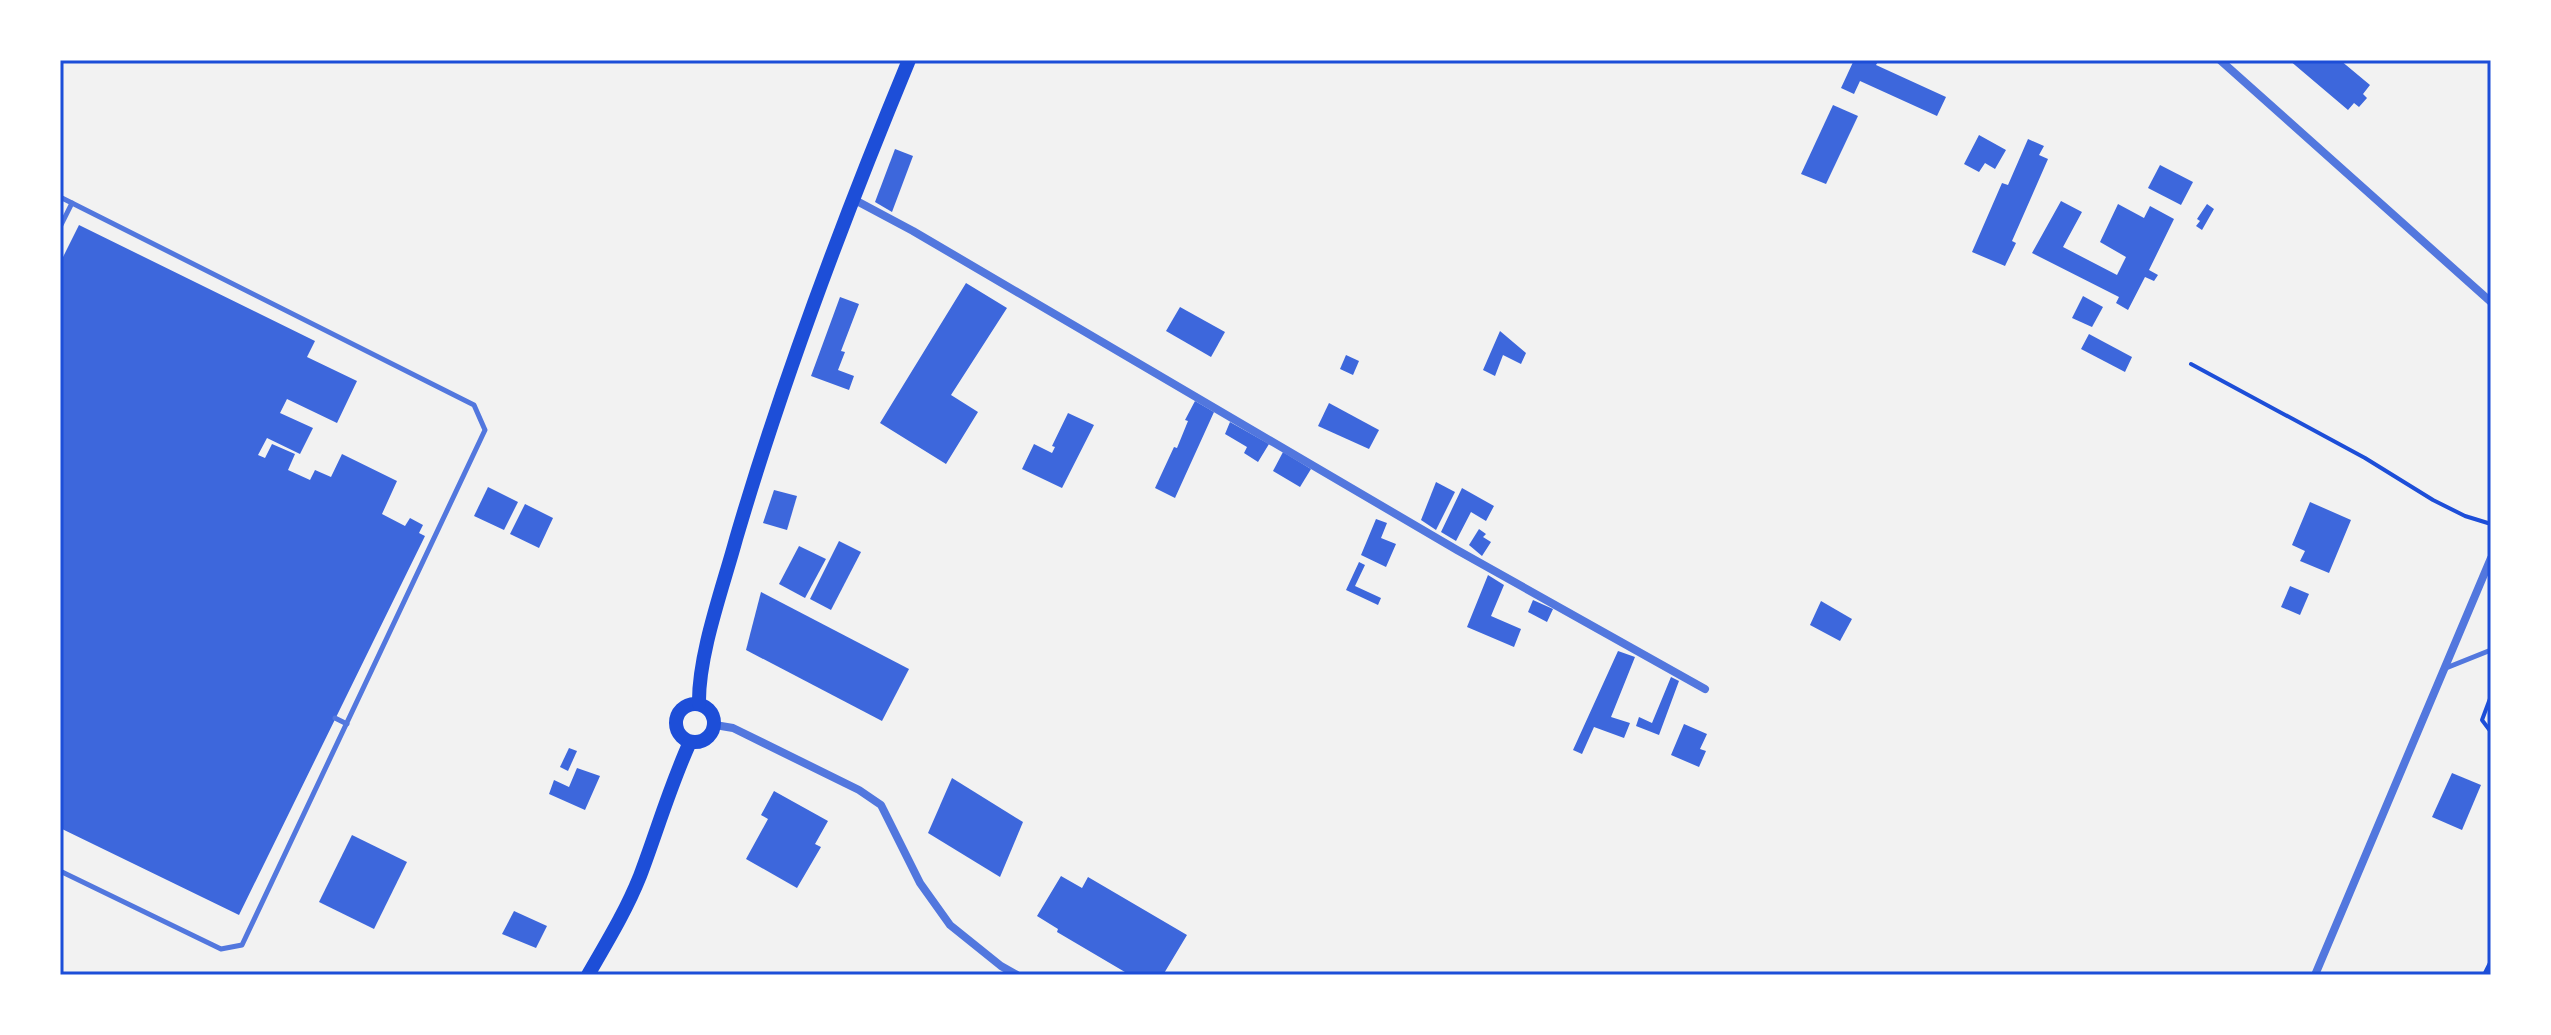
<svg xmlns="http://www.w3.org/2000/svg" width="2551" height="1035" font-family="'Space Grotesk',sans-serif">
<rect width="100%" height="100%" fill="#f2f2f2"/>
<g fill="#3d67dc">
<polygon points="1854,60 1879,60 1876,65 1946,97 1937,116 1860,81 1854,94 1841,88"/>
<polygon points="2289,60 2340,60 2370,85 2363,94 2367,98 2359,107 2354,103 2348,110"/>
<polygon points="1833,105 1858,116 1826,184 1801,174"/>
<polygon points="1979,135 2006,150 1995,169 1985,163 1979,172 1964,164"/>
<polygon points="2028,139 2044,146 2039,155 2048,159 2012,241 2016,243 2005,266 1972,252 2002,183 2008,185"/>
<polygon points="895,149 913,156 892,212 875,202"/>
<polygon points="2160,165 2193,182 2181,205 2148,188"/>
<polygon points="2061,201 2082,212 2063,247 2117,275 2126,257 2100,242 2118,204 2144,218 2150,206 2174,219 2149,270 2158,275 2154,281 2145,277 2128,310 2116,303 2119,297 2032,253"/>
<polygon points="2207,204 2214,209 2202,230 2196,226 2200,221 2197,219"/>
<polygon points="79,225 315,341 307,357 357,381 337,423 287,399 280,413 313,428 300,454 267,438 258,455 265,458 272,444 295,454 288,470 310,480 315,470 331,477 342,454 397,481 382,514 405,526 410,518 423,525 419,533 425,536 239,915 60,828 60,263"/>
<polygon points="966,283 1007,308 951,395 978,412 946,464 880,423"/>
<polygon points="2083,296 2103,307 2092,327 2072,318"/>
<polygon points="840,297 859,304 841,351 845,352 838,370 854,376 849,390 811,376"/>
<polygon points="1180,307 1225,332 1211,357 1166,331"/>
<polygon points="1500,331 1526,353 1521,364 1503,355 1495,376 1483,370"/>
<polygon points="2089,334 2132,357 2125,372 2081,349"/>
<polygon points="1346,355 1359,361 1353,375 1340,369"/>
<polygon points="1195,401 1214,412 1175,498 1155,488 1174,447 1177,448 1188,421 1185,420"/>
<polygon points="1329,403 1379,430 1369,449 1318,426"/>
<polygon points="1068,413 1094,425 1062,488 1022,469 1034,444 1052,453 1055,447 1052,446"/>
<polygon points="1230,422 1269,444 1258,462 1244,453 1247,447 1225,434"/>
<polygon points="1283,452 1311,469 1300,487 1273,471"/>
<polygon points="1436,482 1455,492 1436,530 1421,520"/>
<polygon points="488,487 518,502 504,530 474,516"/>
<polygon points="1462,488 1494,506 1486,521 1471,512 1456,541 1441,532"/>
<polygon points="774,490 797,496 787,530 763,523"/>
<polygon points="2310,502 2351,520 2329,573 2300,561 2305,551 2292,545"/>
<polygon points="525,504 553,518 539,548 510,534"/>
<polygon points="1376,519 1387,523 1381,538 1396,544 1386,567 1361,555"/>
<polygon points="1479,529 1486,534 1483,537 1491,542 1482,556 1469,545"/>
<polygon points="839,541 861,552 831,610 810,599"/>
<polygon points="799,546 826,559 805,598 779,584"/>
<polygon points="1359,562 1365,565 1355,586 1381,598 1378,605 1346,590"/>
<polygon points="1488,575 1504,585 1491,616 1521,629 1514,647 1467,627"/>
<polygon points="2290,586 2309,594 2300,615 2281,607"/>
<polygon points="761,592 909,669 882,721 746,650"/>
<polygon points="1533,600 1553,609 1547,622 1528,612"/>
<polygon points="1821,601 1852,619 1840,641 1810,625"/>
<polygon points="1618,651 1635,657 1611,717 1630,723 1624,738 1594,727 1582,754 1573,750"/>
<polygon points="1671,677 1679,681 1659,735 1636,726 1639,717 1652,723"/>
<polygon points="1684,724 1707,734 1700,749 1706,751 1699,767 1671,755"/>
<polygon points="569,748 577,751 568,771 560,767"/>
<polygon points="577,768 600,776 585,810 549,794 554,780 569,787"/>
<polygon points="2452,773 2481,785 2462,830 2432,817"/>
<polygon points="952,778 1023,822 1000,877 928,833"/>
<polygon points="774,791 828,821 815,844 821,847 797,888 746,859 768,819 761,815"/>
<polygon points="352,835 407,862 374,929 319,902"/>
<polygon points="1061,876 1082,888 1088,877 1187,935 1163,975 1130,975 1057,932 1058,929 1037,916"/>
<polygon points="514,911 547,926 536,948 502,934"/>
</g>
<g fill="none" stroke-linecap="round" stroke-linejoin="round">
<g stroke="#1d4ed8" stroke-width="4">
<polyline points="2191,364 2365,458 2433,500 2465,516 2491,524"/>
<polyline points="2491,696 2482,720 2491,732"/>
<polyline points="2484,975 2491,961"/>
</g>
<g stroke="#5277de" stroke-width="5">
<polyline points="60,197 474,405 485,430 242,945 221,949 60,871"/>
<polyline points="60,227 72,203"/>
<polyline points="2446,668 2491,650"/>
<polyline points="335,718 347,724"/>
</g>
<g stroke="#5277de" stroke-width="8">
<polyline points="2220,60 2491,302"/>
<polyline points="853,199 913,231 1457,550 1705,689"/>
<polyline points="715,725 733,728 859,790 881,805 920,883 950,925 1001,966 1017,975"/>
<polyline points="2315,975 2491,558"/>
</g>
<g stroke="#1d4ed8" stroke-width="14">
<circle cx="695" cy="723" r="19"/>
<path d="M699,704C698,655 723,587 736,539C784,375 844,217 909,60"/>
<path d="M588,975C607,942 626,911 640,876C657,831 670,786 690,742"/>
</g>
</g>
<rect width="2551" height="1035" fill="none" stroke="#ffffff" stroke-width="124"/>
<rect x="62" y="62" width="2427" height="911" fill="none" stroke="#1d4ed8" stroke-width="3"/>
</svg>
